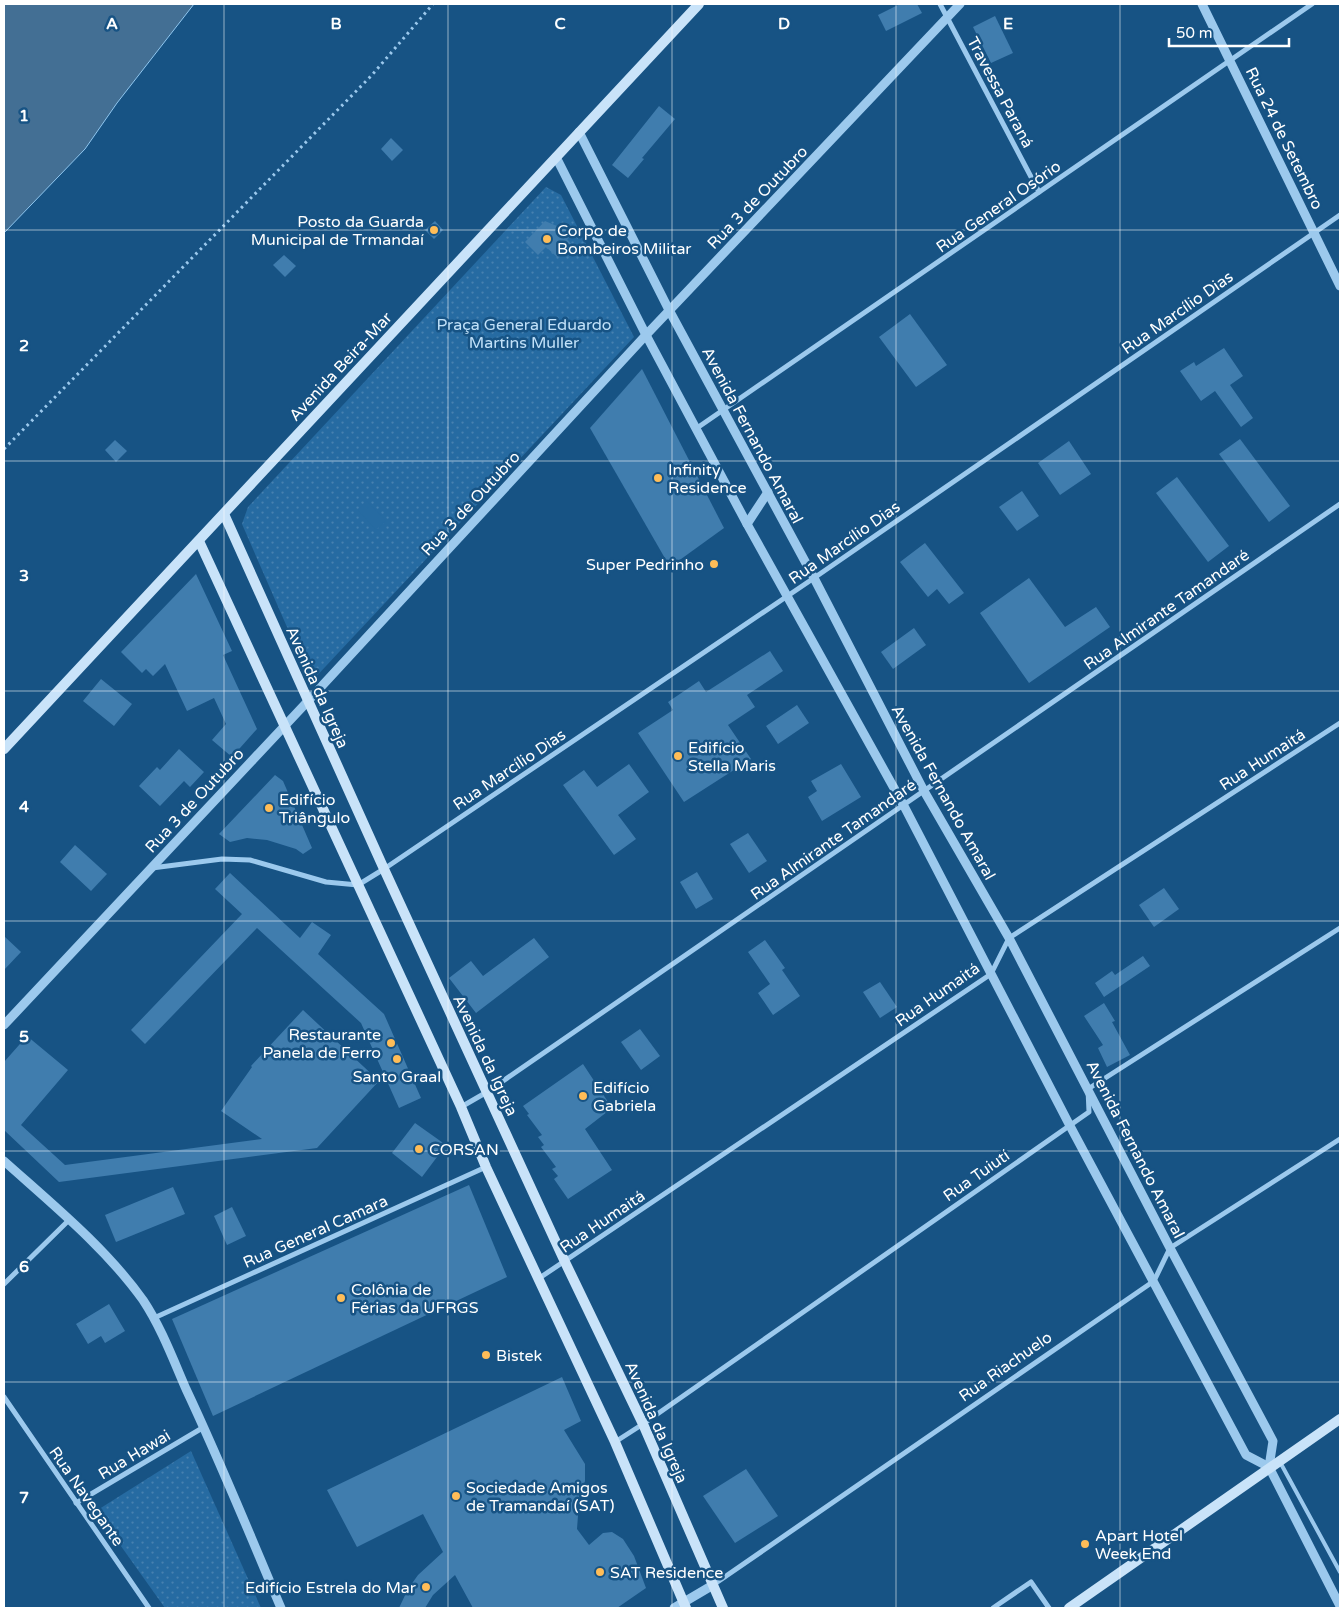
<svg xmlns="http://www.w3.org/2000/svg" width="1344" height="1612" font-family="'Varela Round',sans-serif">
<defs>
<pattern id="park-dots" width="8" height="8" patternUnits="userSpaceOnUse" patternTransform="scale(1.25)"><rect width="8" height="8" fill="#266ba2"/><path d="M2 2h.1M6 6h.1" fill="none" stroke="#4781b0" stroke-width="1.8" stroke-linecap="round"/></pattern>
</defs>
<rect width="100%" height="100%" fill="#175384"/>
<g fill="url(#park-dots)">
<polygon points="546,187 561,195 634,337 311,682 242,524 248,507"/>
<polygon points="191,1451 261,1608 165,1608 96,1511"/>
</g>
<polygon fill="#266ba2" points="367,501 386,521 376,530 358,510"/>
<polygon fill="#436f94" stroke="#8fc6ef" points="4,4 194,4 117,103 85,149 4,233"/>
<g fill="#407dae">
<polygon points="900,4 917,4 922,13 886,31 878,15"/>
<polygon points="995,16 1013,53 991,63 973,27"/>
<polygon points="659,106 675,119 642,158 644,159 628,178 612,165"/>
<polygon points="391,138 403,150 392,161 381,149"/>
<polygon points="435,221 443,230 434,239 425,230"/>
<polygon points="545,221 557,226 571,244 559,257 557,257 546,247 538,255 525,242"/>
<polygon points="284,255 296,266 285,277 273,265"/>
<polygon points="910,314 947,365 916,387 879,337"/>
<polygon points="1224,348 1243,376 1230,385 1253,418 1241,427 1215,391 1201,401 1180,371 1194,362 1196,366"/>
<polygon points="642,369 724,528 670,567 590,428"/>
<polygon points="1240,439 1290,506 1269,522 1219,454"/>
<polygon points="115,440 127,451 116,462 105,450"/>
<polygon points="1069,441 1091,474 1060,495 1038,463"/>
<polygon points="1177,477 1229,546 1208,562 1156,493"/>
<polygon points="1022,491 1039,516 1017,531 999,507"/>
<polygon points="925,543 964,593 949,604 937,589 928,597 900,562"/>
<polygon points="196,574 232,651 223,655 257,729 232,757 212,740 226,724 214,698 187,711 165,664 153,676 146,669 142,673 121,652"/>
<polygon points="1029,578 1065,627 1096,607 1110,627 1029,683 980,613"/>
<polygon points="914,628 926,645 893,669 881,652"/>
<polygon points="770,651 783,671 747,695 755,707 728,725 751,759 684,802 638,733 673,710 668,702 699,681 706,692"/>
<polygon points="101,679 132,704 114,726 83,701"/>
<polygon points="797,705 809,723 778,744 766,726"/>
<polygon points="179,749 204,772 190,787 184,781 160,806 139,786 157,767 160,770"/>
<polygon points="629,764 649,792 618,815 636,839 614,855 563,785 584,770 597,787"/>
<polygon points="841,764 861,797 822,821 808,797 817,791 811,781"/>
<polygon points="275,775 283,781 312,848 303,854 296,849 267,840 247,838 230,842 219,834"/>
<polygon points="748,833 767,861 749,873 730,844"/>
<polygon points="75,845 107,874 91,891 60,862"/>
<polygon points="697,872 713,899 696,909 680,882"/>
<polygon points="230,873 300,938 312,922 331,935 318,954 384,1014 421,1098 399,1108 361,1023 257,928 145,1044 131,1030 242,914 215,889"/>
<polygon points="1164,888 1179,909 1154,927 1139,905"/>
<polygon points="4,936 21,952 4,970"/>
<polygon points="534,938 549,957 476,1013 449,978 471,961 483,976"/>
<polygon points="765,940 785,968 782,970 800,996 773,1015 758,993 770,984 748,952"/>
<polygon points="1143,956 1150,966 1104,997 1095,983 1112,971 1115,975"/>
<polygon points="880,982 897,1007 880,1018 863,992"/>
<polygon points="1104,1003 1115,1021 1112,1022 1130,1055 1107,1067 1098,1048 1103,1045 1084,1016"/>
<polygon points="303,1010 379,1081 317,1148 59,1182 4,1130 4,1062 27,1036 68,1070 21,1125 65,1165 262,1139 221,1111 252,1067 251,1066"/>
<polygon points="640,1029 660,1056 641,1070 621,1042"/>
<polygon points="583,1064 612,1108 585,1129 612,1170 568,1199 554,1179 558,1176 552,1169 556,1167 541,1147 544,1145 538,1137 542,1135 527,1115 529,1114 523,1106"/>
<polygon points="415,1123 446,1145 422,1177 392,1153"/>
<polygon points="469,1185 507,1277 213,1416 172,1319"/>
<polygon points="173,1187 185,1214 116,1242 105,1215"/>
<polygon points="232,1207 246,1236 227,1245 214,1216"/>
<polygon points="109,1304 125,1331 105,1343 101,1336 88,1344 76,1324"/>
<polygon points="562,1377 581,1421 564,1430 585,1464 585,1481 579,1502 577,1529 589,1545 603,1533 612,1532 623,1539 634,1556 646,1588 617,1608 473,1608 455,1575 433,1595 425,1608 399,1608 408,1589 418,1575 443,1552 423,1514 357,1547 327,1490"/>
<polygon points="746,1469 778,1516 735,1543 703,1496"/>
</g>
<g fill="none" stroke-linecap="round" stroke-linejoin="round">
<polyline stroke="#9cc9ed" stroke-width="3" stroke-dasharray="2.5 4" stroke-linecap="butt" points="4,449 372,75 433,4"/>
<polyline stroke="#9cc9ed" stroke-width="4" points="1280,1462 1340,1572"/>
<g stroke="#9cc9ed" stroke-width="5">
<polyline points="940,4 1039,192"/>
<polyline points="697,428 1312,4"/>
<polyline points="152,868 222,859 250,860 326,882 358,885 384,869 814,578 1340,215"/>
<polyline points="461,1107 487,1092 1340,504"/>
<polyline points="538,1279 991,974 1009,938 1340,723"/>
<polyline points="4,1284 69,1220"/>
<polyline points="154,1318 486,1167"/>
<polyline points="4,1397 149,1608"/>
<polyline points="615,1442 643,1424 789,1322 1089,1112 1088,1089 1340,928"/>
<polyline points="76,1503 204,1427"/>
<polyline points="713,1585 1154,1281 1170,1248 1340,1139"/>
<polyline points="993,1608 1031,1582 1049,1608"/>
</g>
<g stroke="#9cc9ed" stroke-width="9">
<polyline points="1202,4 1340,286"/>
<polyline points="579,132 669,310 814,578 924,791 1009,938 1170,1248 1273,1441 1269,1467"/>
<polyline points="556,157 646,335 747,524 904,806 1069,1124 1246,1455 1269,1467 1340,1606"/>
<polyline points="747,524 768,492"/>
<polyline points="4,1025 308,701 646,335 960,4"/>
<path d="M4,1161C52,1204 105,1247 143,1300C161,1327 173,1359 186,1389C220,1461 250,1535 281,1608"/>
<polyline points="674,1608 713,1585"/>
</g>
<g stroke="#c9e3f9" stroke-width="10">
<polyline points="224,514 384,869 565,1262 643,1424 723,1608"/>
<polyline points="199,541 461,1107 486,1167 615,1442 686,1608"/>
<polyline points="4,749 699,4"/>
<polyline points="1069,1608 1340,1419"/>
</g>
</g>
<path fill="none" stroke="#fff" stroke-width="1" stroke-opacity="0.55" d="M224,4V1608M448,4V1608M672,4V1608M896,4V1608M1120,4V1608M4,230H1340M4,461H1340M4,691H1340M4,921H1340M4,1151H1340M4,1382H1340"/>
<g fill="#ffbd58" stroke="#175384" stroke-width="2">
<circle cx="434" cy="230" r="5"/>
<circle cx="547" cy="239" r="5"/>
<circle cx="658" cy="478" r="5"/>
<circle cx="714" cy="564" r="5"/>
<circle cx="678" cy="756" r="5"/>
<circle cx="269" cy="808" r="5"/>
<circle cx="391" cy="1043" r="5"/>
<circle cx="397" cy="1059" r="5"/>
<circle cx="583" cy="1096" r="5"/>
<circle cx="419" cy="1149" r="5"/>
<circle cx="341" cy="1298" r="5"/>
<circle cx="486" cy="1355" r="5"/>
<circle cx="456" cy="1496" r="5"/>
<circle cx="1085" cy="1544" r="5"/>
<circle cx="600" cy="1572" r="5"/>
<circle cx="426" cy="1587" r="5"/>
</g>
<g text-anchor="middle" stroke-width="5" stroke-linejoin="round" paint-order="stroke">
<g font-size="16" fill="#fff" stroke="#175384">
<text transform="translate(1001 92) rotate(62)" y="6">Travessa Paraná</text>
<text transform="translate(1285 138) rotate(64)" y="6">Rua 24 de Setembro</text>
<text transform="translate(757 197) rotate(-46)" y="6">Rua 3 de Outubro</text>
<text transform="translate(998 206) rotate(-35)" y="6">Rua General Osório</text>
<text transform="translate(1177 312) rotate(-35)" y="6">Rua Marcílio Dias</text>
<text transform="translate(340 366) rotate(-47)" y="6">Avenida Beira-Mar</text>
<text transform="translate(753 435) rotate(62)" y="6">Avenida Fernando Amaral</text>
<text transform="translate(470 503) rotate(-47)" y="6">Rua 3 de Outubro</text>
<text transform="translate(844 542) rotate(-35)" y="6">Rua Marcílio Dias</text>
<text transform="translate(1166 609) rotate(-35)" y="6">Rua Almirante Tamandaré</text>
<text transform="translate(318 687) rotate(66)" y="6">Avenida da Igreja</text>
<text transform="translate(1262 759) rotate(-33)" y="6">Rua Humaitá</text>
<text transform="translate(509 769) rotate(-34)" y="6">Rua Marcílio Dias</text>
<text transform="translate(944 792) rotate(61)" y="6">Avenida Fernando Amaral</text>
<text transform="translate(194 800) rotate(-47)" y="6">Rua 3 de Outubro</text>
<text transform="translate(833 839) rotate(-35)" y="6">Rua Almirante Tamandaré</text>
<text transform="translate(937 994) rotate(-35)" y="6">Rua Humaitá</text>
<text transform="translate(486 1055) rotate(65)" y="6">Avenida da Igreja</text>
<text transform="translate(1136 1149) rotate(63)" y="6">Avenida Fernando Amaral</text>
<text transform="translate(976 1175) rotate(-35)" y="6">Rua Tuiutí</text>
<text transform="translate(602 1221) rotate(-34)" y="6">Rua Humaitá</text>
<text transform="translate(315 1231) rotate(-24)" y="6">Rua General Camara</text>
<text transform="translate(1005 1366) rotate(-35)" y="6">Rua Riachuelo</text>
<text transform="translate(657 1422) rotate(66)" y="6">Avenida da Igreja</text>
<text transform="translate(134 1454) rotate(-31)" y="6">Rua Hawai</text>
<text transform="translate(87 1496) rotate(55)" y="6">Rua Navegante</text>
</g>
<g font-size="16" fill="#fff" stroke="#175384" text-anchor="start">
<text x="424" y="227" text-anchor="end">Posto da Guarda<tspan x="424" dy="18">Municipal de Trmandaí</tspan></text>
<text x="557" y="236">Corpo de<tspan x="557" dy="18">Bombeiros Militar</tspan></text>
<text x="668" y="475">Infinity<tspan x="668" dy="18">Residence</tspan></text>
<text x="704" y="570" text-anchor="end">Super Pedrinho</text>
<text x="688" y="753">Edifício<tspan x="688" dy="18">Stella Maris</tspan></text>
<text x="279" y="805">Edifício<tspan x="279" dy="18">Triângulo</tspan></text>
<text x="381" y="1040" text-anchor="end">Restaurante<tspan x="381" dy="18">Panela de Ferro</tspan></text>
<text x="397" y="1082" text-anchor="middle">Santo Graal</text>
<text x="593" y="1093">Edifício<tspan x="593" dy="18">Gabriela</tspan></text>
<text x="429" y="1155">CORSAN</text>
<text x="351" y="1295">Colônia de<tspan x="351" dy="18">Férias da UFRGS</tspan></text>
<text x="496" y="1361">Bistek</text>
<text x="466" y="1493">Sociedade Amigos<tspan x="466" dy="18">de Tramandaí (SAT)</tspan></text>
<text x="1095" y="1541">Apart Hotel<tspan x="1095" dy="18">Week End</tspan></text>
<text x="610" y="1578">SAT Residence</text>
<text x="416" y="1593" text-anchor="end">Edifício Estrela do Mar</text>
</g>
<g font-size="16" fill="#c1e1f9" stroke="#175384">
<text x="524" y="330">Praça General Eduardo<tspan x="524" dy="18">Martins Muller</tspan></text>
</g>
</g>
<g font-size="16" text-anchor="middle" font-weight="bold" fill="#fff" stroke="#175384" stroke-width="5" stroke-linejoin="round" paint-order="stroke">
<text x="112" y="29">A</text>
<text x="336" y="29">B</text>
<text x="560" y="29">C</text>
<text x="784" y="29">D</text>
<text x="1008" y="29">E</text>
<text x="24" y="121">1</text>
<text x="24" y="351">2</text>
<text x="24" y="581">3</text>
<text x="24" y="812">4</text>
<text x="24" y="1042">5</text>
<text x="24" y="1272">6</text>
<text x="24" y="1503">7</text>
</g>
<rect width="1344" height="1612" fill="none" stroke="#ffffff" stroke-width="10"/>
<path d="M1169 38v8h120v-8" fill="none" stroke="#ffffff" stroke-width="2.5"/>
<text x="1176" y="38" font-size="15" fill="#ffffff" stroke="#175384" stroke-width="4" paint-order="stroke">50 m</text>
</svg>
